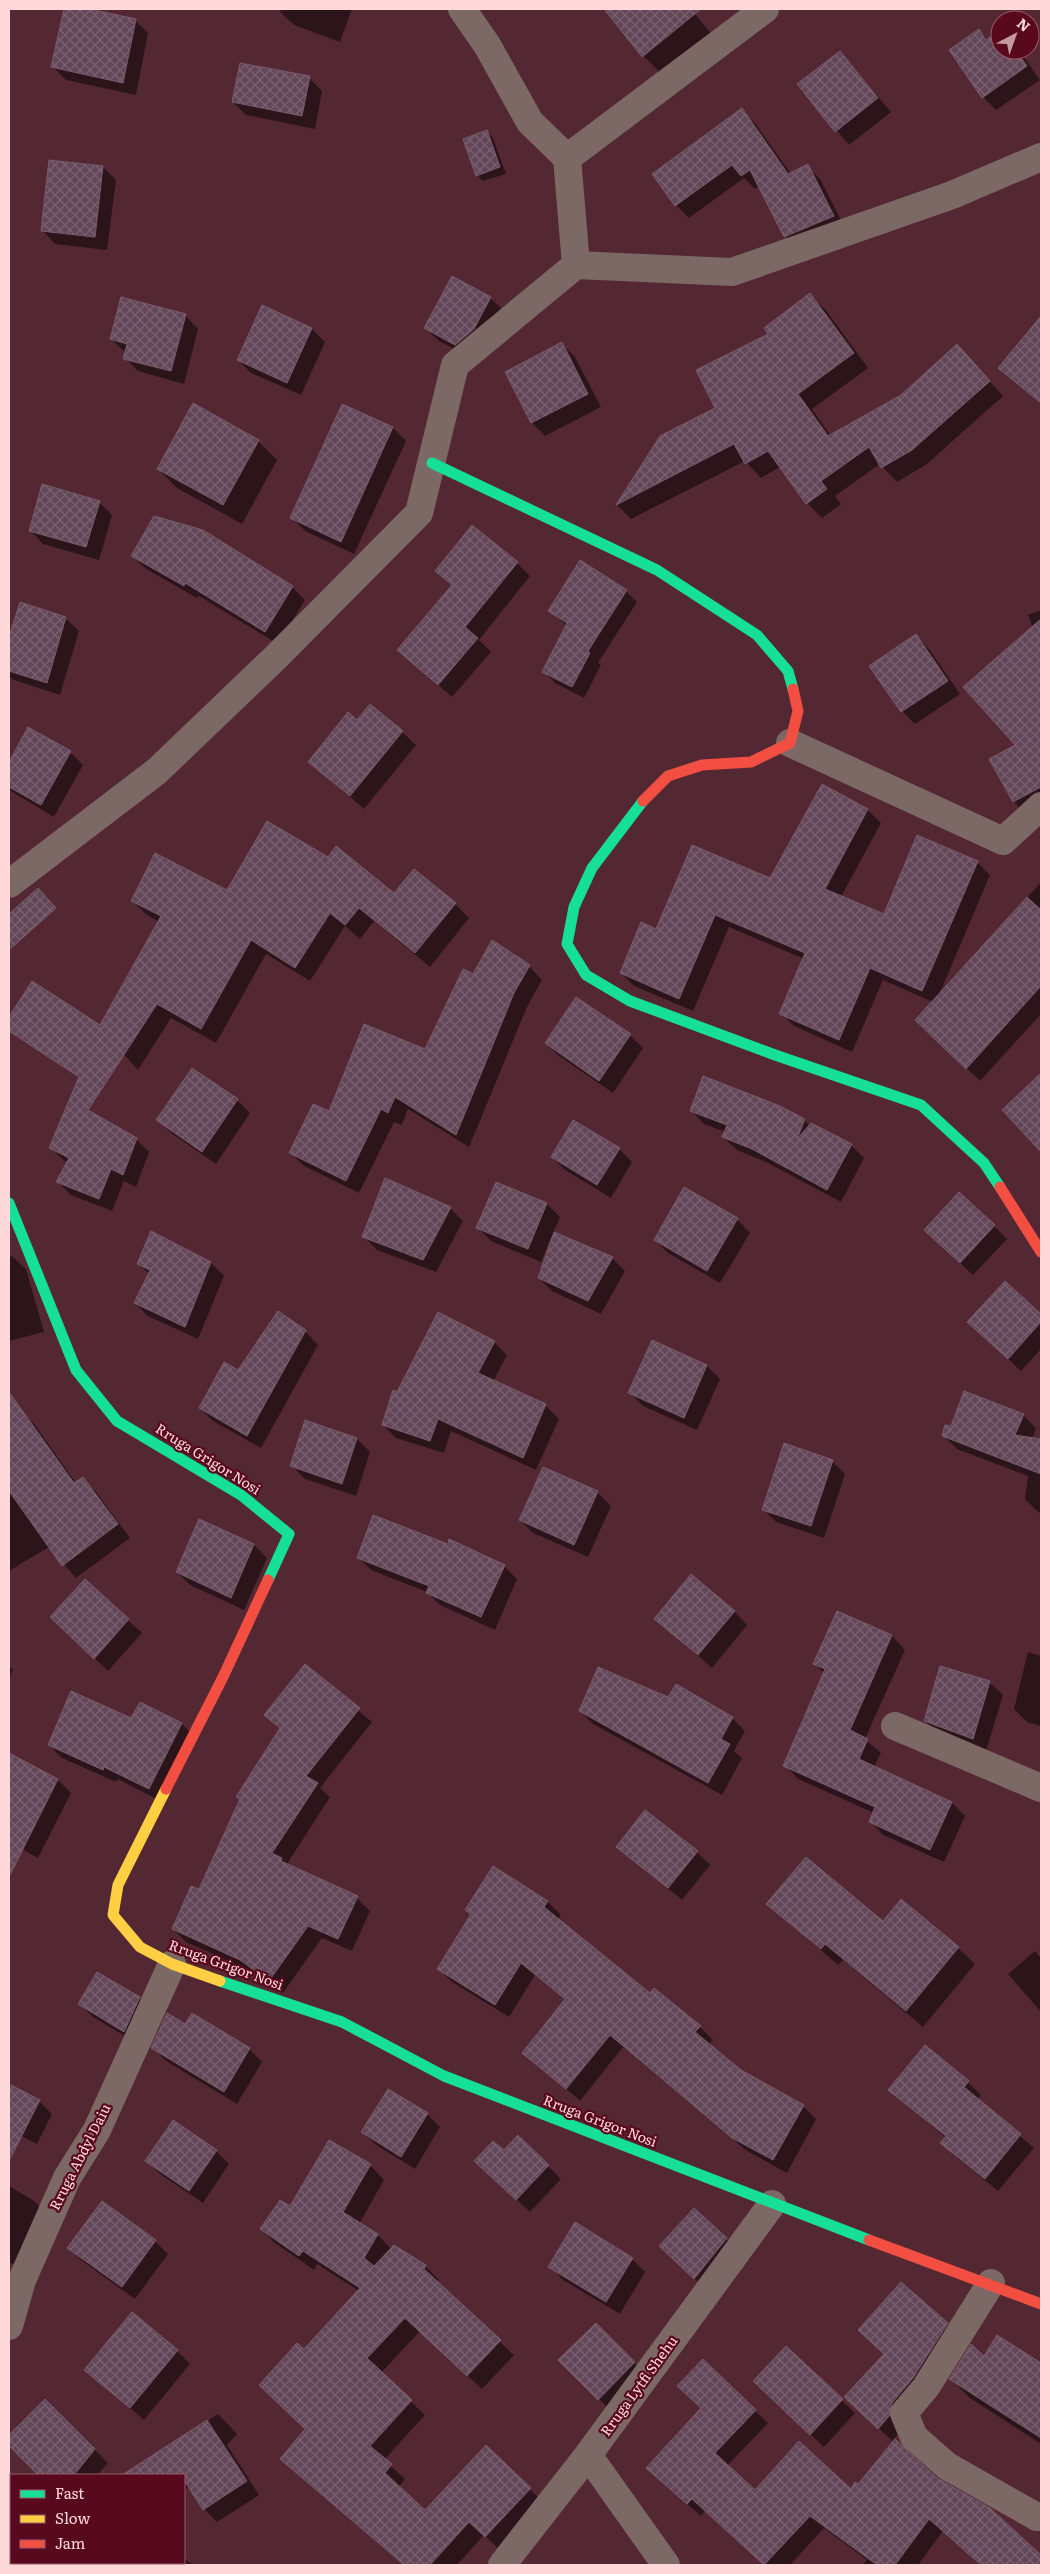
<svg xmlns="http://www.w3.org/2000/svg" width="1050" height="2574" font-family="Literata,serif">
<defs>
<pattern id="building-cross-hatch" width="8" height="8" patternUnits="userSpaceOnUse" patternTransform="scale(1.25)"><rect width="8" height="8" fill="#634758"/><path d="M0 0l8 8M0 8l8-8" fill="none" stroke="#7a616f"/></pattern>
</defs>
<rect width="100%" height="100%" fill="#542832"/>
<g fill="#0007">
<polygon points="65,9 83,9 135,20 148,33 136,95 66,80 53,67"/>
<polygon points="282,9 352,9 340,42 294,25 280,12"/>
<polygon points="605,9 691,9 712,35 663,75 643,56"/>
<polygon points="979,30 988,40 1000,32 1000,50 1019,50 1040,80 996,110 983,97"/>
<polygon points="840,52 891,112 849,145 799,85"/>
<polygon points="309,78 322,91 315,129 246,115 233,102"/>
<polygon points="741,110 755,123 791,174 807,166 820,179 846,230 799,250 786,236 760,185 755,189 744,178 689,218 676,205 654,174"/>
<polygon points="487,132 493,138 506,174 483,181 477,175"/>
<polygon points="103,167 116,180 107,250 55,244 42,230"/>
<polygon points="452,278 490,298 504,311 469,357 439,341 425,328"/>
<polygon points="810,295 825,309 868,368 812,409 831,436 971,361 1003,396 927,464 897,482 880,464 835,496 841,504 822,518 807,503 780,467 761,478 745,461 631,519 617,505 661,437 716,408 770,334"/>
<polygon points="262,306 312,329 325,342 301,395 251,373 238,360"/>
<polygon points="185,315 198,329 184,384 138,371 125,358 126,353 111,339"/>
<polygon points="1040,320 1041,321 1041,404 1000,368"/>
<polygon points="562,344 575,357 601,407 545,436 532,423 507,372"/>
<polygon points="343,405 393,428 406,441 354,554 305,531 292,518"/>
<polygon points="258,441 277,460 242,524 177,488 158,469"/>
<polygon points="99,502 112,515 99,560 43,544 30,530"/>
<polygon points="132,556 292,587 305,600 278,644 199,596 197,598 146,569"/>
<polygon points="517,563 530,576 479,640 491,652 452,697 398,650 452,586 437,571"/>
<polygon points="626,591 637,602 598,663 601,665 584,698 555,683 544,672 567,626 550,610"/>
<polygon points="21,604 65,618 79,631 60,695 14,680 9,676 9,641"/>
<polygon points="1041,610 1041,807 1027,815 1014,802 1017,745 1033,628 1028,615"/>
<polygon points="916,636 929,649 960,694 915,724 902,711"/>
<polygon points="357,721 402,732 416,745 364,809 310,762"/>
<polygon points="29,729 70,752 83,765 54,817 9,790 9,765"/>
<polygon points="823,785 868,810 881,823 841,897 884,916 977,862 990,875 939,995 1041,882 1041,1014 980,1081 930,1033 933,1002 883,980 852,1052 794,1026 781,1013 804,959 729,927 693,1011 634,986 621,973 657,930 771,880"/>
<polygon points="227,891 395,895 455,904 469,918 430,967 374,921 360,939 345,926 310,981 266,954 216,1043 171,1018 138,1070 100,1028 159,922 147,915 132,901"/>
<polygon points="529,966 542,980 527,1007 469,1147 408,1109 402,1125 394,1122 359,1193 304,1166 291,1153 330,1113 425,1050 474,976"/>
<polygon points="630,1035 643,1048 613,1093 559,1056 546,1043"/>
<polygon points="1036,1080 1041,1085 1041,1151 1004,1110"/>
<polygon points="237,1100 250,1113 216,1164 171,1133 158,1120"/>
<polygon points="691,1110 804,1120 810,1126 851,1145 864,1158 841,1202 766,1162 737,1150 723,1137 725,1132 704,1124"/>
<polygon points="136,1139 149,1152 136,1187 124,1181 112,1211 71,1195 58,1182 67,1163 50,1148"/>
<polygon points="619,1149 632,1162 611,1198 565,1170 552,1157"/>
<polygon points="496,1183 547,1204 560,1217 553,1233 612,1258 625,1271 601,1314 552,1291 539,1278 553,1238 551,1237 541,1262 491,1241 478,1228"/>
<polygon points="450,1208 463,1221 436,1272 377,1250 364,1237"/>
<polygon points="737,1219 750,1233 720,1283 668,1253 655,1240"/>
<polygon points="994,1226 1007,1239 973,1275 938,1243"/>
<polygon points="152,1233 211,1263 224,1276 198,1339 148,1316 135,1303 150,1275 139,1264"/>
<polygon points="12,1256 26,1269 44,1332 9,1341 9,1257"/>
<polygon points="1005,1283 1041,1316 1041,1349 1021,1371 982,1335"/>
<polygon points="305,1331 318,1345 261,1448 213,1421 200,1408 239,1372"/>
<polygon points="494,1342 507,1355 493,1382 545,1405 559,1419 536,1470 451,1431 444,1453 396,1438 383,1425 397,1393"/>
<polygon points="653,1342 707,1366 720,1379 697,1430 643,1406 630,1393"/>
<polygon points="22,1412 35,1425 76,1483 82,1479 96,1492 130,1538 76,1578 49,1547 9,1571 9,1423"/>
<polygon points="1023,1415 1036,1428 1032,1439 1041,1440 1041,1513 1038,1512 1025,1499 1028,1476 957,1449 944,1436 952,1427"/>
<polygon points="306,1422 357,1439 370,1452 356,1496 305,1479 292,1466"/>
<polygon points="832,1461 845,1474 824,1538 776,1522 763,1509"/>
<polygon points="543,1468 597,1492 611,1506 588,1557 533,1533 520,1520"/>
<polygon points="199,1521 254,1545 267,1558 244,1610 190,1585 177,1572"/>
<polygon points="358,1557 504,1566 517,1579 495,1630 440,1605 427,1592 371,1570"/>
<polygon points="85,1581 142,1633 108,1671 65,1630"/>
<polygon points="734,1611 747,1625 712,1668 656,1619"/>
<polygon points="838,1612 892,1636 905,1650 865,1739 881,1753 874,1767 952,1803 965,1816 944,1862 883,1835 870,1821 874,1813 798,1779 785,1765 825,1674 815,1664"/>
<polygon points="1028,1652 1041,1656 1041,1726 1027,1722 1014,1709"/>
<polygon points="9,1666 13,1670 9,1678"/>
<polygon points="305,1666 372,1722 320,1788 330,1797 287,1864 357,1898 370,1911 352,1951 322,1938 283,1993 255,1973 186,1942 173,1929 199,1891 241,1800 237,1796 280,1729 266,1715"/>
<polygon points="989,1682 1003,1695 986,1751 938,1734 925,1721"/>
<polygon points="669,1699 732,1718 745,1731 734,1751 742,1758 722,1795 593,1724 580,1711"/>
<polygon points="140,1703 182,1724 195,1737 162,1802 118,1779 116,1782 62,1758 49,1745 132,1720"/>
<polygon points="10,1755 58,1780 71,1793 38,1858 9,1842"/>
<polygon points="618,1847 697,1852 710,1865 682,1900"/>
<polygon points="494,1868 548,1902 561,1915 558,1920 650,1995 700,2027 713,2040 708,2045 741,2071 803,2106 816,2119 787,2173 747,2151 623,2047 580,2101 529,2056 566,2000 535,1975 509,2017 452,1982 439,1969 472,1915 467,1910"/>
<polygon points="768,1904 883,1923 958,1948 975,1964 923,2027 843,1960 838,1965"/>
<polygon points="1035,1951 1041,1958 1041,2012 1008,1974"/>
<polygon points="139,1998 152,2012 138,2044 93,2017 80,2004"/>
<polygon points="186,2026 249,2049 262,2062 237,2104 166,2061 153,2048"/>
<polygon points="968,2082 981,2095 977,2100 1034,2148 998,2191 955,2156 942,2143 946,2138 890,2090"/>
<polygon points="9,2085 39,2101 52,2114 37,2144 9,2130"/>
<polygon points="427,2114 440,2127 415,2169 376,2145 363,2132"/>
<polygon points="330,2141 370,2165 384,2180 359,2224 378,2235 391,2249 425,2266 439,2280 437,2283 514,2355 482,2389 420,2331 381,2373 425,2415 384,2460 405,2479 399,2487 426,2511 530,2489 544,2503 500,2550 484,2535 457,2565 403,2565 296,2473 307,2429 304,2351 359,2291 317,2264 314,2270 275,2243 261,2229 290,2208"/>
<polygon points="216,2151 229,2164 203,2203 160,2174 147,2161"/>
<polygon points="548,2166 561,2179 530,2212 489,2174"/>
<polygon points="9,2186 33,2200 46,2214 15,2265 9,2262 9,2264"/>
<polygon points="694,2209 740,2252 708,2291 674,2259"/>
<polygon points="155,2241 168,2254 135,2299 82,2261 69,2248"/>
<polygon points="632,2259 645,2272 620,2314 563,2280 550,2266"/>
<polygon points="596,2324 647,2376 612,2412 560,2360"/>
<polygon points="947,2324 960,2337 902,2430 893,2439 936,2479 989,2509 1041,2556 1041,2565 981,2565 943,2531 918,2565 862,2565 867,2560 824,2528 790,2565 764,2565 705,2511 701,2516 661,2481 755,2411 768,2423 727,2466 755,2492 851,2490 858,2486 894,2442 858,2410 885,2354 859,2330"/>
<polygon points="998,2337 1041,2365 1041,2444 970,2398 951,2379 984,2358"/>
<polygon points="786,2347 855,2413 824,2447 767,2394"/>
<polygon points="177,2351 190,2364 144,2420 86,2370"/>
<polygon points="45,2400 108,2463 97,2475 40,2475 9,2444 9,2436"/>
<polygon points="218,2414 237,2434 227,2445 259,2495 217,2522 204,2509 189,2486 184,2491 184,2475 124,2475"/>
<polygon points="184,2558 193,2565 66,2565 67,2563 184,2563"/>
</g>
<g fill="url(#building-cross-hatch)" stroke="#785b6c">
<polygon points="64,9 89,9 136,19 123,83 51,67"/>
<polygon points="604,9 701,9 642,57"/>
<polygon points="979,29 986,40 1000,30 1000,50 1016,50 1027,66 982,98 949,50"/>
<polygon points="840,51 878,98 835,132 797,84"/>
<polygon points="240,63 310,76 302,116 232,102"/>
<polygon points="742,108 788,174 808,164 834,216 784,237 750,170 741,176 732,165 675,206 652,174"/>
<polygon points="487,130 500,167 476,176 463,139"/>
<polygon points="49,160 103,166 95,237 41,231"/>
<polygon points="452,276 491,297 474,329 455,345 424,328"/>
<polygon points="810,293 854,353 798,394 828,436 901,395 957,344 990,381 912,450 881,468 869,447 821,481 827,489 806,504 768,451 745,464 734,444 616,505 660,436 715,408 696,370 768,334 764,328"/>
<polygon points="121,297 186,314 171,371 123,359 127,344 110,339"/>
<polygon points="262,305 312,328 287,383 237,360"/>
<polygon points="1041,316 1041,403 998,368"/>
<polygon points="562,342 588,394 531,423 505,372"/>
<polygon points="193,403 259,440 223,505 157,469"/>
<polygon points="342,404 393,427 341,542 290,518"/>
<polygon points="42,484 100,501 86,547 29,531"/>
<polygon points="154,516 203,530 293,586 265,632 185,583 184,586 131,556"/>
<polygon points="472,525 518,562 465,627 478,638 438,685 397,650 452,585 435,571"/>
<polygon points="580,560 627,590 588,651 590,653 572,687 542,672 567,623 548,611"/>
<polygon points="20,602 66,617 47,683 9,671 9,637"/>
<polygon points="1041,619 1041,787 1013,802 989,759 1015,745 963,687"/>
<polygon points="916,634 948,681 901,712 869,666"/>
<polygon points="370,704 403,731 350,796 308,762 348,712 357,720"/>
<polygon points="28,727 71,751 41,805 9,787 9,762"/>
<polygon points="822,784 868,809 825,889 884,914 917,835 978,861 922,991 870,968 839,1040 779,1014 805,953 715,915 679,999 620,973 641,922 656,929 692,845 770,878"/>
<polygon points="267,821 328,857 336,846 394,893 414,869 456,903 415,953 359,908 345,925 330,913 295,968 251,940 201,1029 157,1004 88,1110 137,1138 123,1175 111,1169 99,1199 56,1182 69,1158 49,1148 79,1077 9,1031 9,1017 32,981 100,1025 161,916 131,901 155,853 227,890"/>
<polygon points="38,888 56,908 9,950 9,914"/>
<polygon points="1027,897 1041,910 1041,986 966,1069 915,1020"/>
<polygon points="492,940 530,965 514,993 456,1135 395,1097 388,1113 381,1109 346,1181 289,1153 313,1104 329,1111 364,1024 425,1049 463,969 473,974"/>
<polygon points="576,997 631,1034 599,1081 545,1043"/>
<polygon points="192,1068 238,1099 202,1152 156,1120"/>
<polygon points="1041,1073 1041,1152 1002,1110"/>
<polygon points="703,1076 780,1106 805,1119 797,1139 811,1123 852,1144 827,1190 752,1149 722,1137 727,1125 690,1111"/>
<polygon points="573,1120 620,1148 597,1185 551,1157"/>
<polygon points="385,1178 451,1207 423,1260 362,1237"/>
<polygon points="496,1182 547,1203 528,1249 476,1228"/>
<polygon points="684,1187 738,1218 707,1271 654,1240"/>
<polygon points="959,1192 995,1225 960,1263 924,1230"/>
<polygon points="151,1231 211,1262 185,1327 134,1303 150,1270 137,1264"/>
<polygon points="554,1232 613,1257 588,1301 538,1278"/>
<polygon points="1005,1281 1041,1314 1041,1322 1008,1359 967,1322"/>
<polygon points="278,1311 306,1330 247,1436 199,1408 224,1362 238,1370"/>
<polygon points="438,1312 495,1341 478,1373 546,1404 523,1458 438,1419 430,1441 382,1425 393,1390 397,1392"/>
<polygon points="652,1340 707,1365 684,1418 628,1393"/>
<polygon points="964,1391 1024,1414 1015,1435 1041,1439 1041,1474 942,1436 945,1425 951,1426"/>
<polygon points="9,1392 74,1483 83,1477 118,1524 62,1566 9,1491"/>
<polygon points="305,1420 357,1438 342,1484 290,1466"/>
<polygon points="784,1443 833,1460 811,1526 762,1510"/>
<polygon points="543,1467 598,1491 574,1545 519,1520"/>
<polygon points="373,1515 448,1544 449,1539 505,1565 481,1617 426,1593 429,1586 357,1558"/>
<polygon points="199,1519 254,1544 231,1598 176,1572"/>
<polygon points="691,1574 735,1611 698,1655 654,1619"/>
<polygon points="85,1579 129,1619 94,1659 50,1617"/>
<polygon points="837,1611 892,1635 850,1730 868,1739 859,1759 952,1802 930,1850 869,1822 875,1807 783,1766 825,1669 813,1664"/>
<polygon points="305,1664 360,1708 306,1776 318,1783 272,1853 282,1858 281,1861 358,1896 338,1939 308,1926 269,1981 240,1960 172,1929 191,1886 199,1889 240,1799 236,1797 280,1728 264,1715"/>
<polygon points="940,1666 990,1681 973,1739 924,1721"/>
<polygon points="598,1667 668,1697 676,1684 733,1717 721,1739 730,1744 708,1783 579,1711"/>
<polygon points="71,1691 131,1718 140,1702 182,1723 149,1789 104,1767 103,1770 48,1745"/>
<polygon points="9,1753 58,1779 9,1877"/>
<polygon points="645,1810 698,1851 668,1888 616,1847"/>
<polygon points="806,1857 883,1921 901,1899 959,1947 906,2011 825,1944 821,1949 766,1904"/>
<polygon points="493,1866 548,1901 544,1907 650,1993 654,1988 701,2026 695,2032 741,2070 804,2105 773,2160 732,2138 610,2035 566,2089 522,2053 565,1999 521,1963 495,2005 437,1969 471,1914 465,1910"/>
<polygon points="97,1972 140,1997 124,2032 78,2004"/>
<polygon points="167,2013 185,2024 192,2013 250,2048 224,2092 151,2048"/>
<polygon points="925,2045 969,2081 964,2087 1021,2134 985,2179 940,2143 946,2136 888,2090"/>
<polygon points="9,2084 40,2100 9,2161"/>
<polygon points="388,2089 428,2113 401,2157 361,2132"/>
<polygon points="173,2120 217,2150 189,2191 145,2161"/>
<polygon points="518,2135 549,2165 516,2200 474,2161 493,2141 504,2150"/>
<polygon points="329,2140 371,2164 343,2212 378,2234 364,2258 374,2266 394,2245 426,2265 424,2269 501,2340 467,2376 405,2318 367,2358 412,2400 370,2446 392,2464 385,2473 425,2510 486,2445 531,2488 485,2537 469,2522 430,2565 404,2565 280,2459 305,2429 259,2385 297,2343 304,2349 360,2288 303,2251 299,2256 260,2229 280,2200 290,2206"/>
<polygon points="102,2201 156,2240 122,2287 67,2248"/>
<polygon points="694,2208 727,2238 694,2279 659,2246"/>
<polygon points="575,2222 633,2258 606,2302 548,2267"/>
<polygon points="901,2282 948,2323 913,2378 892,2403 889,2416 878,2429 844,2397 884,2354 858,2330"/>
<polygon points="132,2312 178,2350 130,2408 84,2370"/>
<polygon points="596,2323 635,2362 598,2400 558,2360"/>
<polygon points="997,2335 1041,2363 1041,2438 949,2379 971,2344 984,2356"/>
<polygon points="786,2346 843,2399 810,2435 753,2381"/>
<polygon points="703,2359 756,2410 715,2453 755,2490 799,2441 851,2489 855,2482 858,2484 895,2439 937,2478 990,2508 1041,2555 1041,2565 981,2565 929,2519 895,2565 877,2565 810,2516 764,2565 692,2499 687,2504 646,2468 701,2408 677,2386"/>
<polygon points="45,2399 95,2449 74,2475 38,2475 9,2446 9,2435"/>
<polygon points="207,2420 247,2481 203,2510 184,2480 184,2475 122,2475"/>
</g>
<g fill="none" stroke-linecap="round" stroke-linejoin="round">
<g stroke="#7c6965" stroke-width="28">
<polyline points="567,158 765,9"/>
<polyline points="576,265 732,272 952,195 1041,157"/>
<polyline points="790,743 1003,841 1041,806"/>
<polyline points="9,884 157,771 275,658 419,513 455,365 576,265 567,158 530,122 487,45 462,9"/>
<polyline points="895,1726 1041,1788"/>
<polyline points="991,2283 926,2387 904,2413 914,2437 947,2466 1037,2517"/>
<polyline points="9,2326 22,2280 67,2178 97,2130 172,1964"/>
<polyline points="588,2455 666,2565"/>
<polyline points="502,2565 588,2455 772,2204"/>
</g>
<g stroke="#16e098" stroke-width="11">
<polyline points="432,463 657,570 757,635 788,671 793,689"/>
<polyline points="643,801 592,868 574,907 567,944 586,975 630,1001 778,1056 921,1105 984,1163 1000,1187"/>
<polyline points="9,1203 76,1370 117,1421 241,1495 289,1534 268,1580"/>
<polyline points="220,1981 342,2022 444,2076 869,2240"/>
</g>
<polyline stroke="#ffcf43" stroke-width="11" points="166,1789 118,1885 113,1915 140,1947 172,1964 220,1981"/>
<g stroke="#f24e42" stroke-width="11">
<polyline points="643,801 668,776 702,765 751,762 790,743 798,711 793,689"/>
<polyline points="1000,1187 1041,1252"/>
<polyline points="166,1789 223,1677 268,1580"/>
<polyline points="869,2240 1041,2304"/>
</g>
</g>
<g text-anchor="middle" stroke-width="4.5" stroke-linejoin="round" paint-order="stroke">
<g font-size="14" fill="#ffd8da" stroke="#59091d">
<text transform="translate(208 1459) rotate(32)" y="5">Rruga Grigor Nosi</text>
<text transform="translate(226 1965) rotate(20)" y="5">Rruga Grigor Nosi</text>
<text transform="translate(600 2121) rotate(21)" y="5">Rruga Grigor Nosi</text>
<text transform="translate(80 2157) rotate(-63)" y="5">Rruga Abdyl Daiu</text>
<text transform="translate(639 2386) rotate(-54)" y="5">Rruga Lytfi Shehu</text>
</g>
</g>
<rect width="1050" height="2574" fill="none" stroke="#ffd8da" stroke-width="20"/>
<rect x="10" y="2474" width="175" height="90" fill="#59091d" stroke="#9b5c69"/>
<rect x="20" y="2490" width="25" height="8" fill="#16e098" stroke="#9b5c69"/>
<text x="55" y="2499" font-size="15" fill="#ffd8da">Fast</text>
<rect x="20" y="2515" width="25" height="8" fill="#ffcf43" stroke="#9b5c69"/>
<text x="55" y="2524" font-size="15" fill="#ffd8da">Slow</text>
<rect x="20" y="2540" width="25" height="8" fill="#f24e42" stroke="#9b5c69"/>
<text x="55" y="2549" font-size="15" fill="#ffd8da">Jam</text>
<g transform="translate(1015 35) rotate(41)"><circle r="24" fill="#59091d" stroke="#9b5c69"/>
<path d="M0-4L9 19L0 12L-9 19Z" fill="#c39a9f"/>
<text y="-8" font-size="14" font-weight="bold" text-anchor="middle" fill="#ffd8da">N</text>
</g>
</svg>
